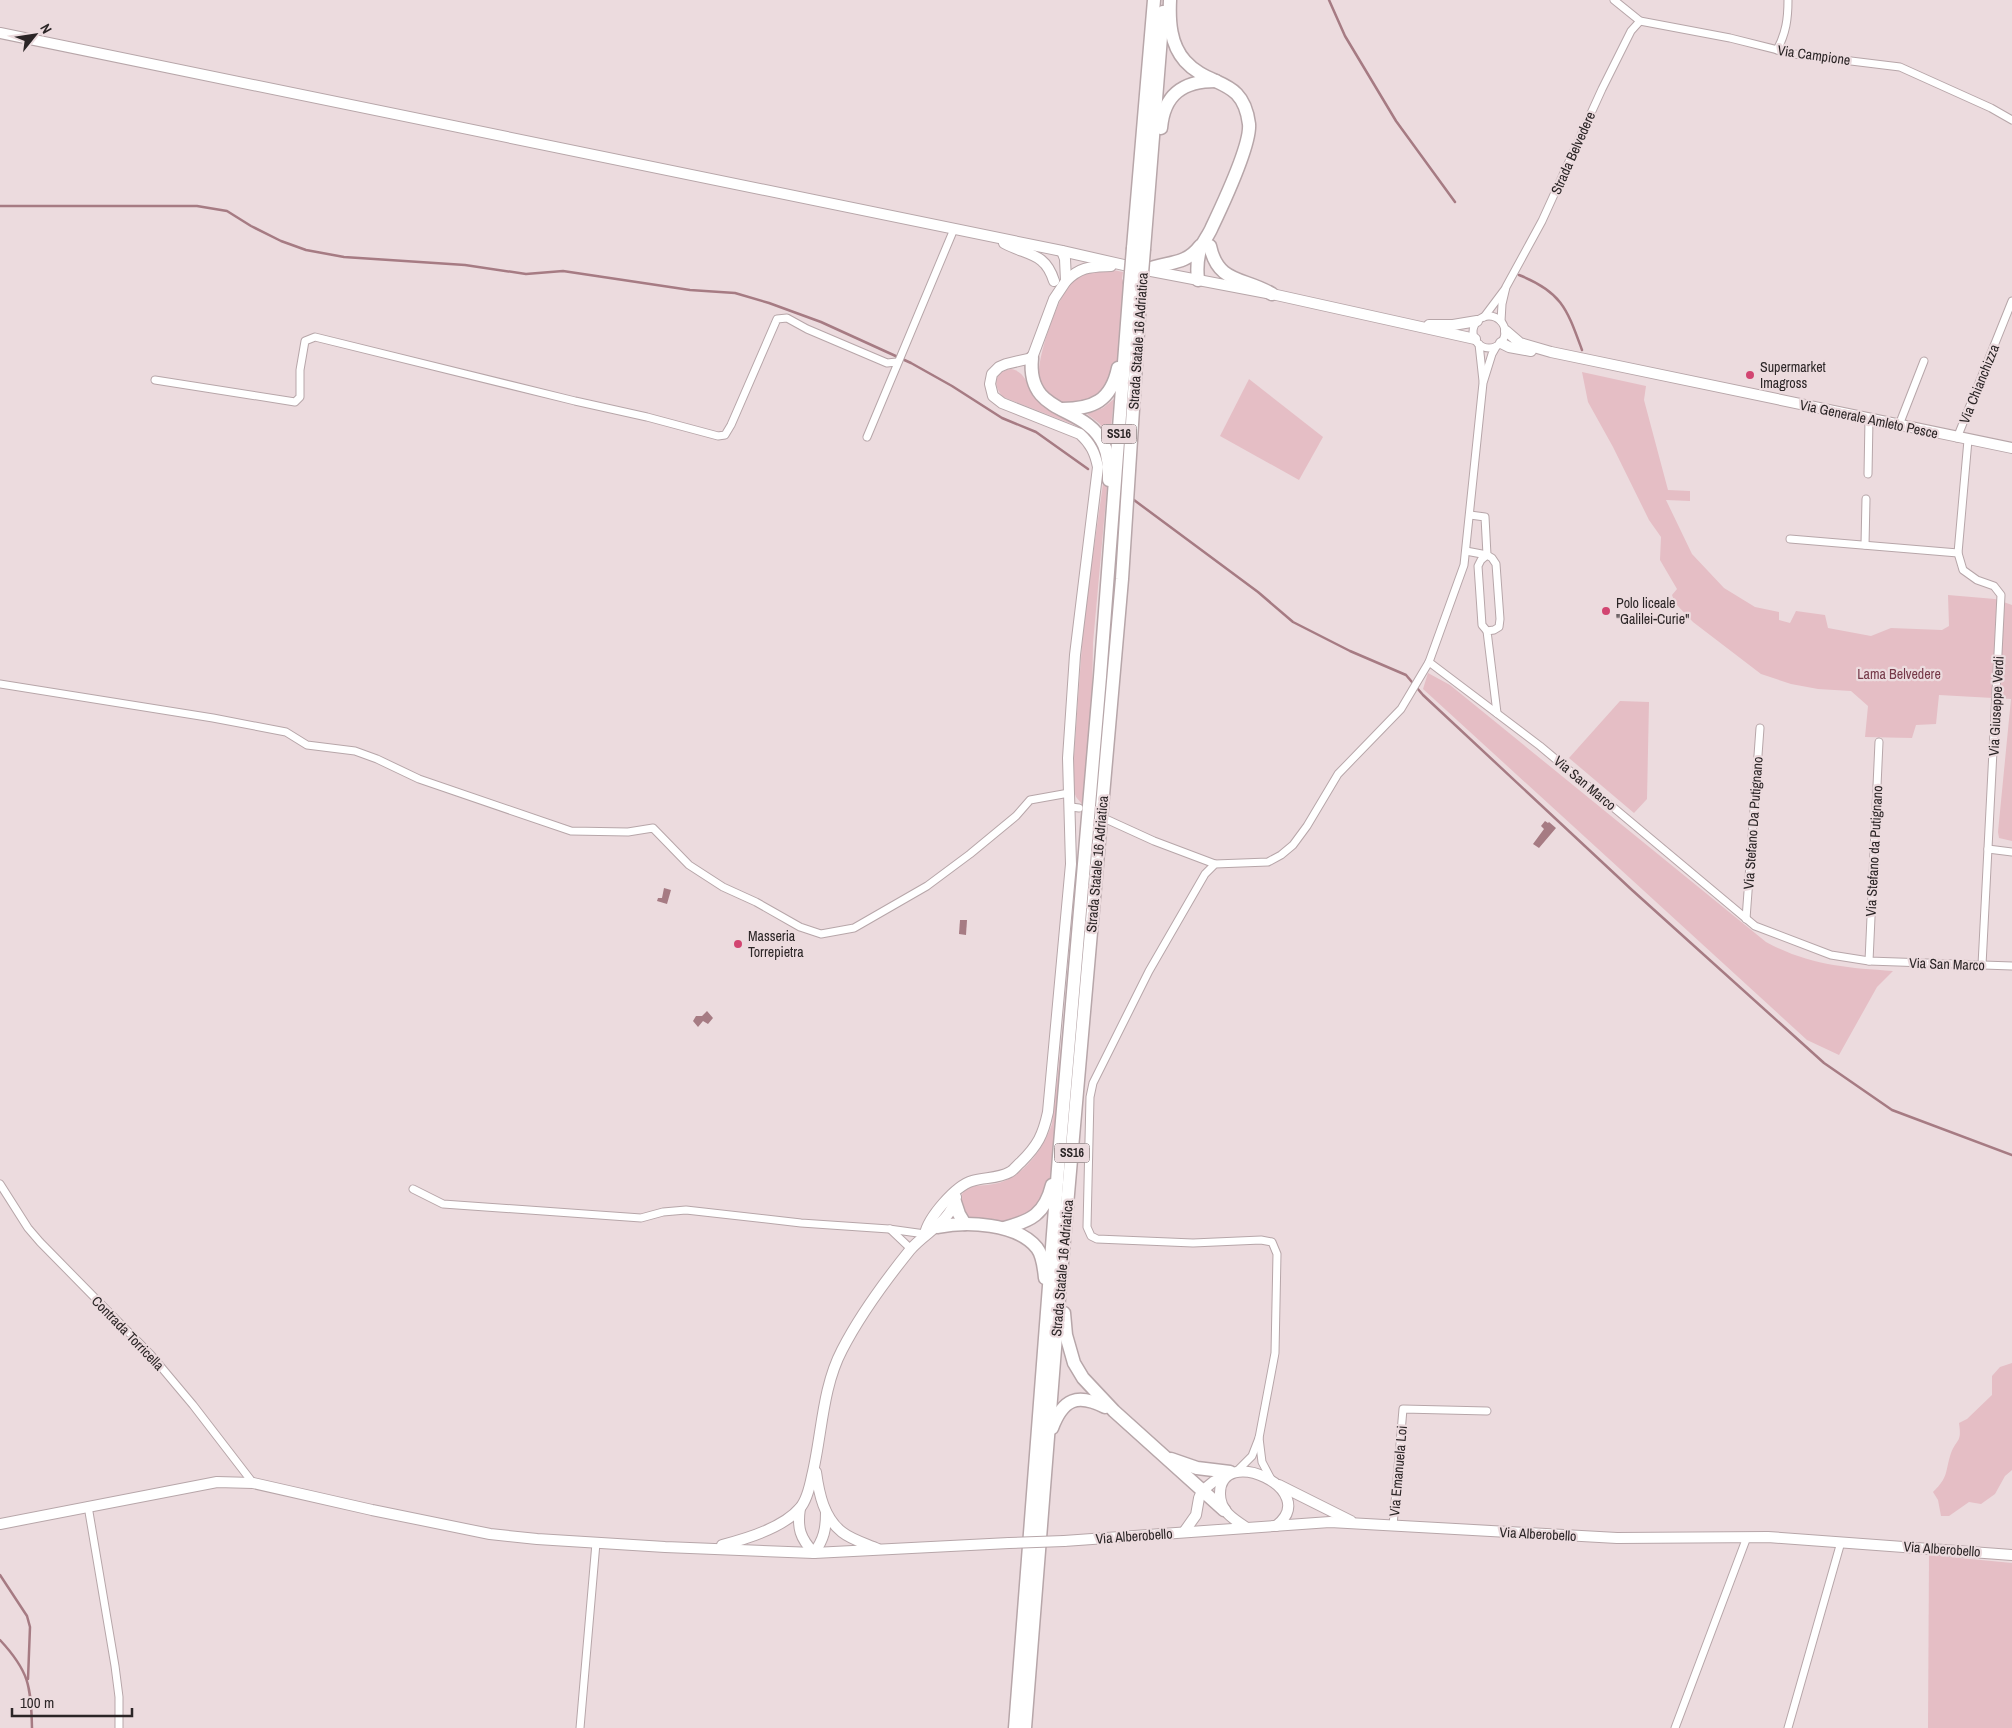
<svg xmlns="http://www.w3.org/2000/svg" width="2012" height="1728" font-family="'Archivo Narrow',sans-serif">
<rect width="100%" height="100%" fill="#ecdbde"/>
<g fill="#e5bec5">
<path d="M1113,270L1123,272L1122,279L1124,281C1122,302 1121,369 1111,383C1108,389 1093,400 1087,402C1083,404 1073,404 1068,403C1056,402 1044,390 1040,379C1034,363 1060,291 1073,280C1085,270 1098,271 1113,270Z"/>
<path d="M1011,369C1027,371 1029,392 1040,402C1052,413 1083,428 1097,437L1108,477L1093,643L1092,702L1082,804L1076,797L1073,788L1074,755L1084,617L1104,477L1101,452L1093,438L1082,428L1003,397C992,385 994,372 1011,369Z"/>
<polygon points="1582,372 1646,386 1644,400 1668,490 1690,491 1690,501 1666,500 1692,554 1724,588 1755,607 1779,612 1779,620 1790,623 1796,611 1825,615 1828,628 1871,636 1891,628 1942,630 1949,626 1948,595 1995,599 2012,605 2012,841 1999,838 1998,832 2011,699 1939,695 1936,724 1916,725 1912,738 1865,737 1868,706 1851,691 1818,689 1791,684 1761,674 1693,622 1675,603 1672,595 1677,589 1660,560 1661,537 1649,520 1613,447 1588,402"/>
<polygon points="1249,379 1323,437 1299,480 1220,436"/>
<polygon points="1114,399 1110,436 1099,423 1087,414 1103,408"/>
<path d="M1428,673L1450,685L1766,942C1808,965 1846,968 1893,971L1877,987L1839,1055L1807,1040L1423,689Z"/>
<polygon points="1620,701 1649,702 1647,799 1634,813 1569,758"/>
<path d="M1068,985L1062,1073L1055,1124L1050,1187L1045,1202L1014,1222L974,1219C962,1214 954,1198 967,1189C975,1184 985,1186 994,1184C1022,1179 1043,1150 1052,1124Z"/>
<path d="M2012,1363V1470L2005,1476L1995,1494L1981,1504L1969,1502L1949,1516H1941L1938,1500L1933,1492C1949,1477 1945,1471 1951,1453C1957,1438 1962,1443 1959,1423L1967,1419L1992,1395V1376L2000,1367Z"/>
<polygon points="1929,1555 2012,1563 2012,1728 1928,1728"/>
</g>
<g fill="#a67b83">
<polygon points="1545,821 1548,823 1549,822 1556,828 1539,848 1533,844 1544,829 1541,826"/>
<polygon points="664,888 671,890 667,904 657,901 658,898 662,898"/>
<polygon points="960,920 967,920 966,935 959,934"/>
<polygon points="707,1011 713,1018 708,1024 703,1021 698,1027 693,1021 696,1016 702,1016"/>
</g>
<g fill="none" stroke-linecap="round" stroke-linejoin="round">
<g stroke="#a67b83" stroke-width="2.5">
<polyline points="1329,0 1345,36 1396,121 1455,202"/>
<polyline points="0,206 197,206 227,211 251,226 281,241 306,250 344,257 465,265 526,274 563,271 690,290 735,293 769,303 821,322 911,363 952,386 1002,418 1036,432 1088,469"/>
<path d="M1519,275C1562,292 1567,309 1582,350"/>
<polyline points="1134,500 1258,592 1293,622 1350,651 1406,675 1423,695 1632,890 1824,1063 1892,1110 2012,1155"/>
<polyline points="0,1575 27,1616 30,1627 28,1679"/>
<path d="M0,1640C29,1671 31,1686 32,1728"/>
</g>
<g stroke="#b7a6a9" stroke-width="9">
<g id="street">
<polyline points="1614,0 1640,21 1730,38 1794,54 1900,67 1991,108 2012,120"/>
<path d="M1777,50C1786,33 1788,19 1788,0"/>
<circle cx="1489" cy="332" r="16"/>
<polyline points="1484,317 1505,289"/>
<polyline points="1501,321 1502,304 1506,287 1542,221 1602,89 1631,31 1640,21"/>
<polyline points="1479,344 1483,381"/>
<polyline points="1496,347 1492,354 1483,383 1464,565 1429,662 1540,746 1755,926 1831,955 1869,961 2012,966"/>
<polyline points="155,380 295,402 300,397 300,370 305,341 315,337 575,401 647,417 718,436 725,435 731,425 777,319 787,318 807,329 887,363 897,362"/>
<polyline points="1899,425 1924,361"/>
<polyline points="867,437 954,229"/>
<polyline points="1957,438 2012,301"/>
<polyline points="1968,440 1958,553 1963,570 1977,580 1994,586 2001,595 1982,965"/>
<polyline points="1868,474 1869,419"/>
<polyline points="1470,515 1485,517 1487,555 1492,558 1496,564 1500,619 1499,627 1494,630 1487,631 1497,713"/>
<polyline points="1790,539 1958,553"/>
<polyline points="1865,545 1866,499"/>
<polyline points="1466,551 1487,555"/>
<polyline points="1487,555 1481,560 1478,566 1482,625 1487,631"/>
<polyline points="0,684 213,718 286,732 307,745 355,751 377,759 419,779 571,831 628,832 653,828 689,865 723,887 756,902 800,927 821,934 854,928 927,886 970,854 1016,816 1030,800 1069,793"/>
<polyline points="1071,807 1079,808"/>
<polyline points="1108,820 1154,841 1215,864"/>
<polyline points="1988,849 2012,852"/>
<polyline points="1746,919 1760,728"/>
<polyline points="1869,961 1879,742"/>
<polyline points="0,1184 28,1228 40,1242 151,1355 193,1405 253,1483"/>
<polyline points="413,1189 443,1204 641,1218 663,1212 686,1210 801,1223 889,1229 925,1234"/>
<polyline points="890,1229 911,1249"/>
<polyline points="1259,1438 1262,1462 1271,1479"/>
<polyline points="1236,1472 1252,1456 1259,1438 1275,1353 1277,1254 1272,1242 1261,1240 1193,1243 1097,1239 1091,1236 1087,1227 1090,1097 1093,1083 1149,971 1205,874 1215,864 1268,862 1281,855 1293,845 1307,826 1338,774 1401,709 1429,662"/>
<polyline points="88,1506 115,1666 119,1697 119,1728"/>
<polyline points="1393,1526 1403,1409 1487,1411"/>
<polyline points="580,1728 596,1543"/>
<polyline points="1675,1728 1747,1537"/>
<polyline points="1788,1728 1841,1542"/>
</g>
</g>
<g stroke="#b7a6a9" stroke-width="12">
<g id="secondary">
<polyline points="0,33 1062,251 1146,270 1272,294 1475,339"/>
<path d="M1004,243C1028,256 1045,252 1054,281"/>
<path d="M1066,281C1081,266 1091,267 1111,266"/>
<polyline points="1429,325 1453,325 1477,321"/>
<polyline points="1506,331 1520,343 1551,352 2012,448"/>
<polyline points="1501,343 1509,347 1531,351"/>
<path d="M925,1234C928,1218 955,1186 972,1181C984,1177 998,1179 1010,1172C1014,1170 1017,1165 1021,1162C1038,1145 1043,1135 1048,1112L1071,864L1068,758L1075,655L1098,467C1095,453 1091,444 1080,434L1002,403L993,396L990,384L992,374L999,367L1006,364L1032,358L1054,299L1066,281L1065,259L1062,251"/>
<path d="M816,1472C819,1494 824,1518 842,1532C852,1540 867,1544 878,1549"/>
<polyline points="1279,1485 1351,1521"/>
<path d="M800,1508C797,1528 800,1538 814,1553C824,1539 826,1529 826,1512"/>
<polyline points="0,1524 217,1482 253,1483 372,1510 490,1534 537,1539 665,1547 814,1553 1009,1543"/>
<path d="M1247,1528C1233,1519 1220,1511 1220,1494C1219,1443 1323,1490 1276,1526"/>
<polyline points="1184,1532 1196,1515 1199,1498 1202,1491 1213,1482 1223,1477"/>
<polyline points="1064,1541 1330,1522 1617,1538 1768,1537 2012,1555"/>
<path d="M722,1545C746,1539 783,1528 800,1508C807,1500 810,1486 812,1476C822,1435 822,1388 842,1350C860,1315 885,1281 910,1250C925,1232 951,1222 956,1197"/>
</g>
</g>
<g stroke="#b7a6a9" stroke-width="15">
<g id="highway">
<path d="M1170,0C1169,21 1170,44 1185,61C1210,89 1243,76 1249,124C1251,144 1222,206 1212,227C1208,237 1201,243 1199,254C1197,263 1197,271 1198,280"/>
<path d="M1161,128C1164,94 1183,81 1216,81"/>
<path d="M1210,246C1218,284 1244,277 1272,294"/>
<polyline points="1133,248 1154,0"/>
<polyline points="1144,249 1163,12"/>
<path d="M1146,270C1167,261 1185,266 1200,246"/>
<path d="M1032,358C1026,418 1086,403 1104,445C1109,456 1109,468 1109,480"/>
<path d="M1062,409C1093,409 1111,401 1118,368"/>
<polyline points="955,1202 959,1214 965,1224"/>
<path d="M938,1227C966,1221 1017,1223 1037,1248C1043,1256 1044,1268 1045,1278"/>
<path d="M1004,1228C1031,1221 1045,1214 1052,1185"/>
<polyline points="1064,1313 1066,1335 1074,1363 1083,1378 1114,1411 1224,1510"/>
<path d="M1052,1428C1063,1399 1077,1393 1105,1407"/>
<polyline points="1171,1459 1197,1468 1230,1472"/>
<polyline points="1015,1728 1059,1156 1100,677 1130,284"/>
<polyline points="1025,1728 1060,1285 1122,579 1141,285"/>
</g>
</g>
<use href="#street" stroke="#fff" stroke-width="7"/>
<use href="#secondary" stroke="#fff" stroke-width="10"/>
<use href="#highway" stroke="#fff" stroke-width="12"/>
<g stroke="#b7a6a9" stroke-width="12" stroke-linecap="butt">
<polyline id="secondary-bridge" points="1009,1543 1064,1541"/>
</g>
<g stroke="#b7a6a9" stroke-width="15" stroke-linecap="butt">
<g id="highway-bridge">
<polyline points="1130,284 1133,248"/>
<polyline points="1141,285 1144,249"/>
</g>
</g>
<use href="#secondary-bridge" stroke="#fff" stroke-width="10"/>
<use href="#highway-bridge" stroke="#fff" stroke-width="12"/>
</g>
<g fill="#d24571" stroke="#ecdbde" stroke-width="2">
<circle cx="1750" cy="375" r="5"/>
<circle cx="1606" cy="611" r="5"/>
<circle cx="738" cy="944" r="5"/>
</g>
<g text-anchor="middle" stroke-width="4.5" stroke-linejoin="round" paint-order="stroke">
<g fill="#ecdbde" stroke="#655c5d" stroke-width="1">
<rect x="1101.5" y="424.5" width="35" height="19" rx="4"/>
<rect x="1054.5" y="1143.5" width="35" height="19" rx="4"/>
</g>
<g font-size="12" font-weight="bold" fill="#2b2526">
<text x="1119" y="438">SS16</text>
<text x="1072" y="1157">SS16</text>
</g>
<g font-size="14" fill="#2b2526" stroke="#ecdbde">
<text transform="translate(1814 55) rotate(8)" y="5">Via Campione</text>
<text transform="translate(1573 153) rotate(-66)" y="5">Strada Belvedere</text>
<text transform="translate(1138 341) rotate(-86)" y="5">Strada Statale 16 Adriatica</text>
<text transform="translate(1979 384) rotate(-68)" y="5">Via Chianchizza</text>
<text transform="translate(1869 419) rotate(12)" y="5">Via Generale Amleto Pesce</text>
<text transform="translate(1996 706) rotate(-87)" y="5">Via Giuseppe Verdi</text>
<text transform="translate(1585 783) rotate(40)" y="5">Via San Marco</text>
<text transform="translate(1753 823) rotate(-86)" y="5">Via Stefano Da Putignano</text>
<text transform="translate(1874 851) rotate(-87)" y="5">Via Stefano da Putignano</text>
<text transform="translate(1097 864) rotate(-85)" y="5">Strada Statale 16 Adriatica</text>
<text transform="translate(1947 964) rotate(2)" y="5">Via San Marco</text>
<text transform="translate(1062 1268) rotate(-85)" y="5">Strada Statale 16 Adriatica</text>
<text transform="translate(128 1333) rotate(46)" y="5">Contrada Torricella</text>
<text transform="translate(1398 1471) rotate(-85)" y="5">Via Emanuela Loi</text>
<text transform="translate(1538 1534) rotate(3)" y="5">Via Alberobello</text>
<text transform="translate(1134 1536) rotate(-4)" y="5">Via Alberobello</text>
<text transform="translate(1942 1549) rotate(4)" y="5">Via Alberobello</text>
</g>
<g font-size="14" fill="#2b2526" stroke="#ecdbde" text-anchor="start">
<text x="1760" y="372">Supermarket<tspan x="1760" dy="16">Imagross</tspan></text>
<text x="1616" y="608">Polo liceale<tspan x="1616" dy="16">"Galilei-Curie"</tspan></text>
<text x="748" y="941">Masseria<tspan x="748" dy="16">Torrepietra</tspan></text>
</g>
<g font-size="14" fill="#753948" stroke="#ecdbde">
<text x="1899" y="679">Lama Belvedere</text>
</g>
</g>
<g transform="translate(35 35) rotate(60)" stroke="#ecdbde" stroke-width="4" paint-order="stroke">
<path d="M0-4L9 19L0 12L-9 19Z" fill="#2b2526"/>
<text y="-8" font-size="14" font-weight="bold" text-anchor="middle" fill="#2b2526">N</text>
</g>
<path d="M12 1708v8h120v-8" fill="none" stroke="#2b2526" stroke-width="2.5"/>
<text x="20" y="1708" font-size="15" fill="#2b2526" stroke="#ecdbde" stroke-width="4" paint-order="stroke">100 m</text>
</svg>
